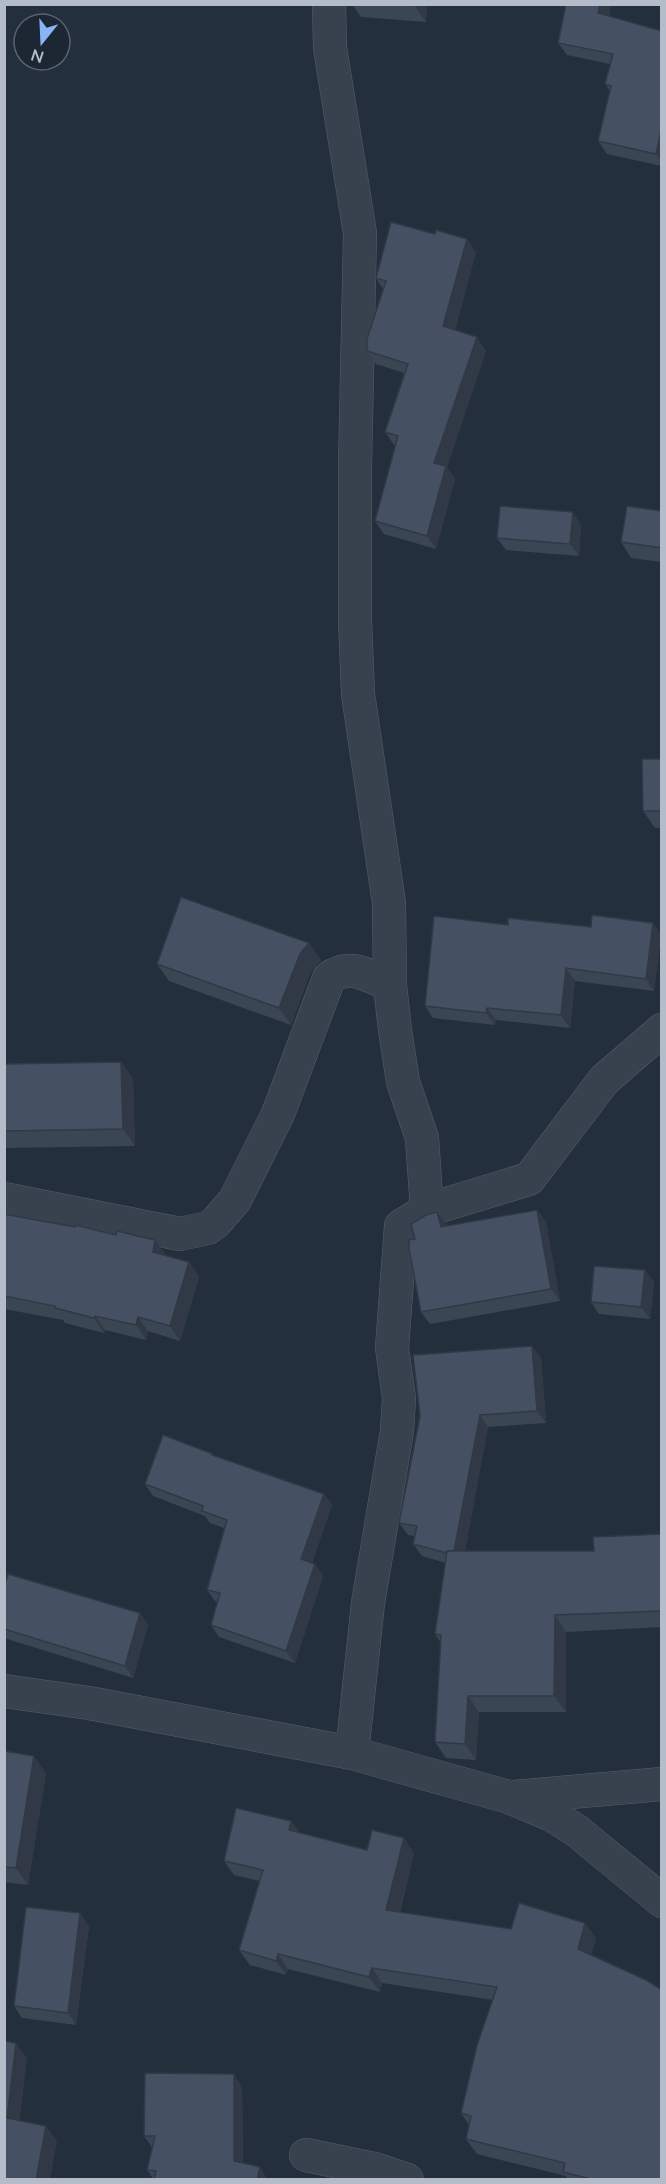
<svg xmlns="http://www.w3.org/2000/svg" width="666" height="2184" font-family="Lato,sans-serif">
<rect width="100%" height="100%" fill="#242f3e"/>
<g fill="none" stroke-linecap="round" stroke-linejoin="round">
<g stroke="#565f6c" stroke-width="34">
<g id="street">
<polyline points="329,4 330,48 360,233 355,467 355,619 358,694 389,903 390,985 395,1030 403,1082 422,1138 427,1210 401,1226 392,1348 399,1398 397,1431 368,1603 352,1753"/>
<path d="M4,1199L180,1234L208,1228L216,1222L235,1200L278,1114L329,978C350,962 369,976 390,985"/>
<polyline points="427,1210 529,1179 604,1080 662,1030"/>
<polyline points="4,1691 89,1703 352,1753 509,1797 552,1815 577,1831 662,1901"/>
<polyline points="514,1797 662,1784"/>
<polyline points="306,2155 374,2169 407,2180"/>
</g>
</g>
<use href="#street" stroke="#38414e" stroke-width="33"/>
</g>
<g fill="#3b4654">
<polygon points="352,4 427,4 426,22 361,17"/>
<polygon points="566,4 611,4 609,16 662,31 662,166 607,154 598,141 610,91 605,84 610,64 567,55 558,43"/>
<polygon points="476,252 455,330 486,351 447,467 455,479 436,549 384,534 375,521 396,446 394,445 385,432 404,373 376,364 367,351 383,289 376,278"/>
<polygon points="662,511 662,562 631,558 621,542"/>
<polygon points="581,525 579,556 506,550 497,538"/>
<polygon points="662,759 662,828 655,828 643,811"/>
<polygon points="653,923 661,935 654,991 575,981 570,1028 496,1020 495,1025 433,1018 425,1006 508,925 591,927"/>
<polygon points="321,960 311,971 291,1025 169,981 157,964"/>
<polygon points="121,1062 133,1079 135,1146 4,1148 4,1064"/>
<polygon points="537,1210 546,1222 560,1301 430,1324 421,1312 415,1239 437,1212 446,1226"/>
<polygon points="4,1214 166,1255 165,1256 189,1262 199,1277 180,1341 148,1331 146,1340 105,1330 104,1333 65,1323 63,1320 4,1309"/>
<polygon points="645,1270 654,1283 650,1319 599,1314 591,1302"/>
<polygon points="532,1346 541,1358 546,1423 488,1427 465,1551 594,1551 662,1534 662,1627 566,1632 566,1712 479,1712 476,1760 446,1758 435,1742 441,1643 435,1634 446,1563 422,1556 413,1544 415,1536 408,1535 399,1523"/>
<polygon points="214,1456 324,1494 332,1505 312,1563 315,1564 323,1576 295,1663 219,1637 211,1625 218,1602 215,1601 207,1590 224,1528 210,1523 205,1516 153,1496 145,1484"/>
<polygon points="4,1587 140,1613 148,1625 133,1678 4,1638"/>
<polygon points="4,1751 46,1773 28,1885 4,1882"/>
<polygon points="291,1821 300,1833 367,1850 414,1853 400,1912 511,1929 585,1923 596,1938 591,1955 662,2180 568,2180 566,2176 477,2154 466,2139 469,2125 461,2113 493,2000 382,1983 380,1992 288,1969 286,1975 250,1965 239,1950 259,1881 234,1875 224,1861"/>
<polygon points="89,1926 76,2025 22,2018 14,2006"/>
<polygon points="242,2087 243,2163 154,2180 147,2170 152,2147 144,2136"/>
</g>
<g fill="#303945">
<polygon points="427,4 426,22 414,5"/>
<polygon points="600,4 611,4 607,26 598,13"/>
<polygon points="662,127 662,162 656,154"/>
<polygon points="467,239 476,252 452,340 443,326"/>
<polygon points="477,337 486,351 447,467 455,479 436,549 427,536 434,463"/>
<polygon points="573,512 581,525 579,556 570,544"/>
<polygon points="653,923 661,935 654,991 646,979"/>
<polygon points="309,943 321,960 311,971 291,1025 279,1008 300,954"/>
<polygon points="566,968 575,981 570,1028 561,1015"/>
<polygon points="487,1008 496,1020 495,1025 486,1013"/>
<polygon points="121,1062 133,1079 135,1146 123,1129"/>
<polygon points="537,1210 546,1222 560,1301 551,1289"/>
<polygon points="437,1212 446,1224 450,1239 441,1227"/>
<polygon points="155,1240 166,1255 163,1267 153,1252"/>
<polygon points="189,1262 199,1277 180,1341 170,1326"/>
<polygon points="645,1270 654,1283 650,1319 641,1307"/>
<polygon points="95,1316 105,1330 104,1333 94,1318"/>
<polygon points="138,1317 148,1331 146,1340 136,1325"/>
<polygon points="532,1346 541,1358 546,1423 537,1411"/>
<polygon points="480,1415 488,1427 462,1567 453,1555"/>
<polygon points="324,1494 332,1505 309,1571 301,1559"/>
<polygon points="315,1564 323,1576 295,1663 286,1651"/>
<polygon points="140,1613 148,1625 133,1678 125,1666"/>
<polygon points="555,1615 566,1632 566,1712 554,1696"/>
<polygon points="468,1696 479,1712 476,1760 465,1744"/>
<polygon points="34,1756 46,1773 28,1885 16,1868"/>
<polygon points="291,1821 302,1836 289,1830"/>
<polygon points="404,1838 414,1853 396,1925 386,1910"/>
<polygon points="80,1913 89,1926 76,2025 68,2013"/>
<polygon points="585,1923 596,1938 588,1964 578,1949"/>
<polygon points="278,1954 288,1969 286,1975 276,1961"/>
<polygon points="372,1968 382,1983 380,1992 369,1977"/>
<polygon points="16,2043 27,2058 18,2134 7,2118"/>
<polygon points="234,2074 242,2087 243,2174 234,2161"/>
<polygon points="46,2126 57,2141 50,2180 36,2180"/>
<polygon points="260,2167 268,2180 257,2180"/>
</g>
<g fill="#455162" stroke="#303945" stroke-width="1.5">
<polygon points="566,4 600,4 598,13 662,31 662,127 656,154 598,141 611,86 605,84 613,54 558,43"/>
<polygon points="391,222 435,234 436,230 467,239 443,326 477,337 434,463 446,466 427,536 375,521 398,436 385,432 408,364 367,351 367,339 386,281 376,278"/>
<polygon points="500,506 573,512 570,544 497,538"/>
<polygon points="627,506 662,511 662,548 621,542"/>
<polygon points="642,759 662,759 662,811 643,811"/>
<polygon points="181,897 309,943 300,954 279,1008 157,964"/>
<polygon points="592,915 653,923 646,979 566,968 561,1015 487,1008 486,1013 425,1006 434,916 508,925 508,918 591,927"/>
<polygon points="121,1062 123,1129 4,1131 4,1064"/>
<polygon points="537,1210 551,1289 421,1312 409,1248 409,1240 415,1239 411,1224 426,1215 437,1212 441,1227"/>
<polygon points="4,1214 75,1227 75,1225 116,1235 117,1231 155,1240 153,1252 189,1262 170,1326 138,1317 136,1325 95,1316 94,1318 55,1308 55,1306 4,1296"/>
<polygon points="594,1266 645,1270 641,1307 591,1302"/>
<polygon points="532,1346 537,1411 480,1415 454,1551 447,1551 447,1553 413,1544 417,1526 399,1523 420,1416 413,1355"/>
<polygon points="163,1435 213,1454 212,1455 324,1494 301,1559 315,1564 286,1651 211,1625 220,1593 207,1590 227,1520 202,1511 203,1506 145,1484"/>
<polygon points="662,1534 662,1611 555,1615 554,1696 468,1696 465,1744 435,1742 441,1635 435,1634 447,1551 594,1551 593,1537"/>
<polygon points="8,1574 140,1613 125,1666 4,1629 4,1587"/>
<polygon points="4,1751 34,1756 16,1868 4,1867"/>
<polygon points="236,1808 291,1821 289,1830 367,1850 372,1830 404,1838 386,1910 511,1929 519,1903 585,1923 578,1949 646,1980 662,1990 662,2180 594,2180 563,2172 565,2163 466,2139 471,2116 461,2113 477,2045 497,1987 372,1968 369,1977 278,1954 276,1961 239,1950 263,1870 224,1861"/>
<polygon points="26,1907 80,1913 68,2013 14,2006"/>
<polygon points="4,2041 16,2043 7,2118 46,2126 36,2180 4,2180"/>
<polygon points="145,2073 234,2074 234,2161 260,2167 257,2180 154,2180 156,2171 147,2170 155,2136 144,2136"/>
</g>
<rect width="666" height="2184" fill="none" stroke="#b4bcc9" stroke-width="12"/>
<g transform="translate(42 42) rotate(198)"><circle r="28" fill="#1d2633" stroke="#59626f" stroke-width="1.5"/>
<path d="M0-4.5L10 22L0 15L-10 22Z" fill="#8ab4f8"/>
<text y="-9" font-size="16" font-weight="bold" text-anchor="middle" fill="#b4bcc9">N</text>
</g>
</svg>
